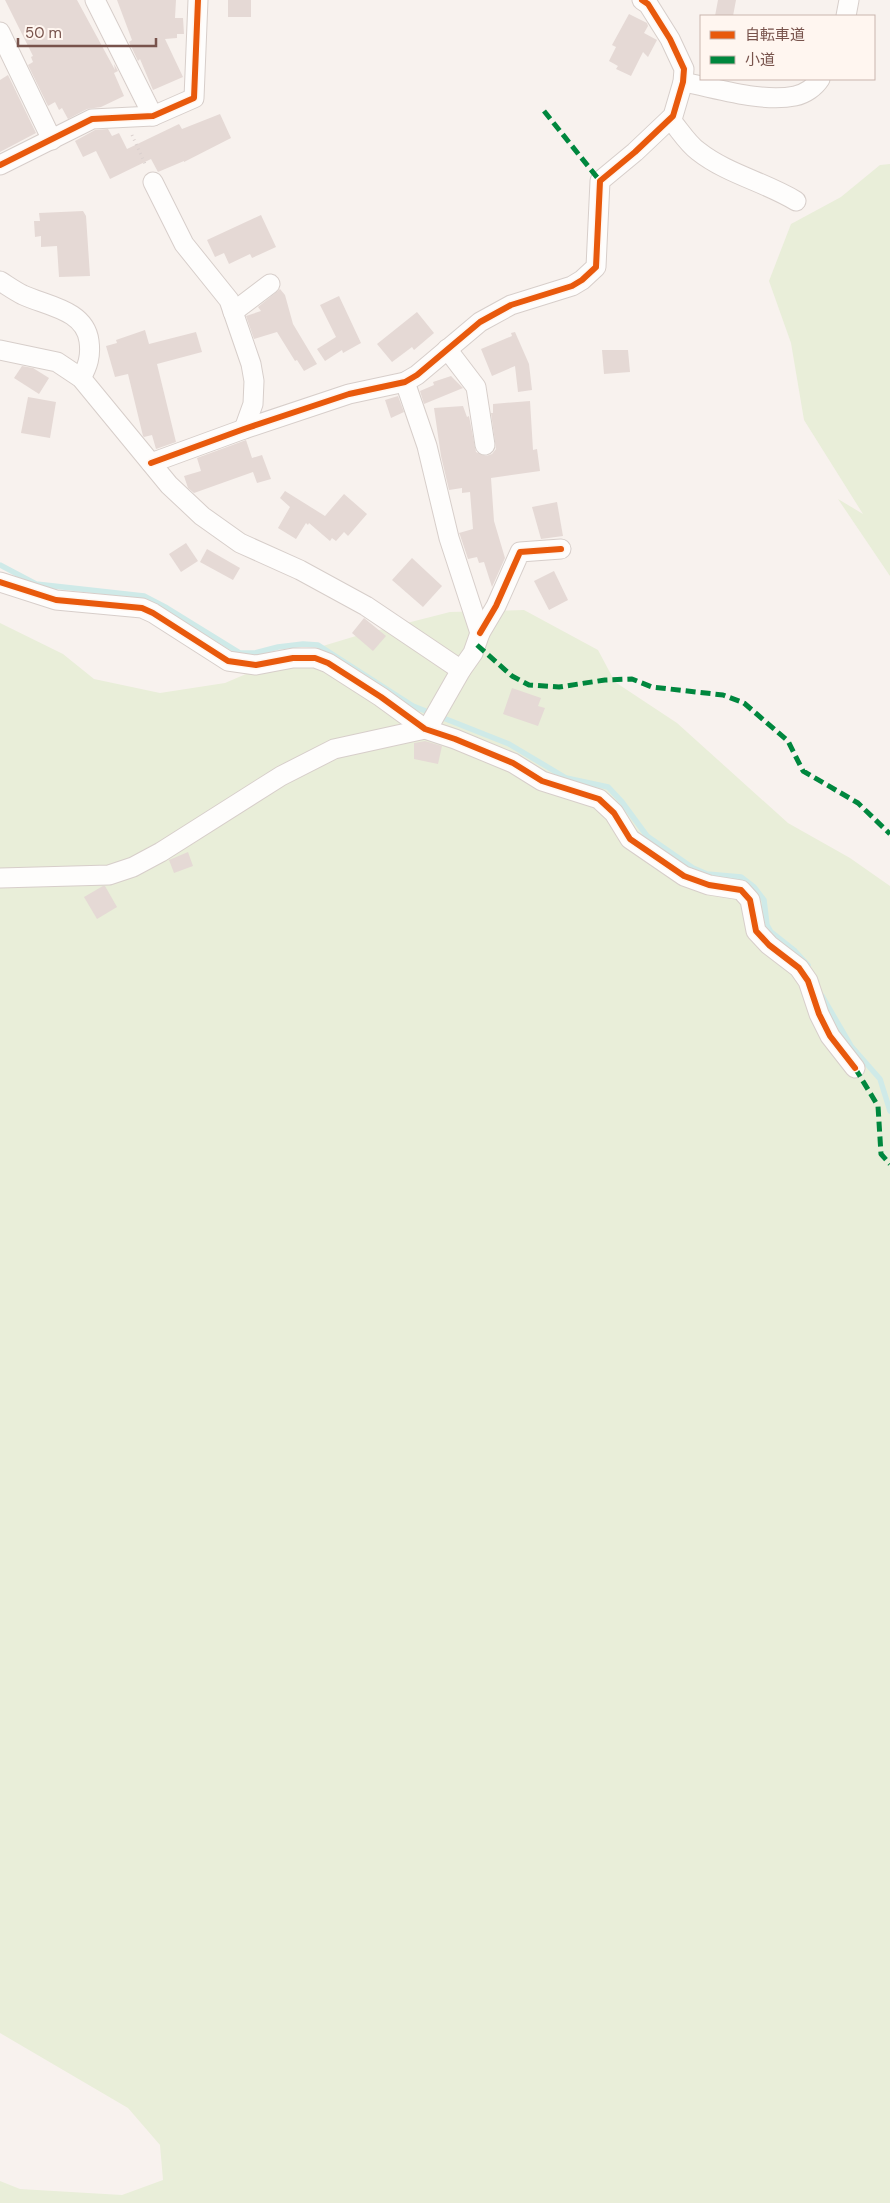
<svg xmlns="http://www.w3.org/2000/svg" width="890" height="2203" font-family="'DM Sans','Noto Sans JP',sans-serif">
<rect width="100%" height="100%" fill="#f8f2ee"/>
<g fill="#e9eed9">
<polygon points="880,165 890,164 890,576 838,499 863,514 804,420 791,343 769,281 791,224 841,197"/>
<polygon points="524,610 598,650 615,682 677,723 788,823 850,858 890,886 890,2203 0,2203 0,2181 20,2189 122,2195 163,2180 160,2145 128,2108 0,2033 0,623 63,654 94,679 160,693 225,683 283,658 356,636 450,612"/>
</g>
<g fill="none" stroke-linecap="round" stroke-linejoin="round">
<g stroke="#cfeae8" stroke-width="5.5">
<polyline points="0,565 36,584 144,596 167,608 240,653 255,653 278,647 303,644 318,645 413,706 509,744 566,778 608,787 622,802 647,836 693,868 707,874 741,877 754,887 764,900 767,925 771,932 795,951 808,965"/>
<polyline points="822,996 851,1046 880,1079 890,1111"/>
</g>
</g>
<g fill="#e5d9d5">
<polygon points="5,0 77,0 115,70 114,64 118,71 114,73 124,96 101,107 87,109 68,119 62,108 59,110 55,102 48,106 28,65 33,62 31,57 33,56"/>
<polygon points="117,0 176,0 175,18 183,18 184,34 177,34 177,38 165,39 183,77 153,90 140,59 138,61 129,42 132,40"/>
<rect x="228" y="0" width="23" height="17"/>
<polygon points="718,0 736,0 733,16 715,16"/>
<polygon points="629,14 647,23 648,26 644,33 657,40 648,57 643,52 631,76 616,69 618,66 609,61 616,47 612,45"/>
<polygon points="8,75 36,133 0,152 0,80"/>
<polygon points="220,114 231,138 184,162 184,161 158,172 151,159 110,179 96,151 83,157 75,141 95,130 108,129 112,136 119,133 127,149 179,124 182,129"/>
<polygon points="83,211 86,216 90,276 59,277 57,246 41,247 41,236 35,237 34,221 40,221 39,213"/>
<polygon points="261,215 276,247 252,258 250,254 229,264 224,253 215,257 207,240"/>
<polygon points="280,289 285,295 293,324 317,364 304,371 297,360 295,361 277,332 254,339 246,316 261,311 258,307"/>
<polygon points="339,296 361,343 343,353 342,350 325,361 317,349 336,337 320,305"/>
<polygon points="417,312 434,333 414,350 412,347 392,362 377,344"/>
<polygon points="145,330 149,344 196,332 202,352 157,364 176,442 156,449 152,435 144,437 143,436 128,374 115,377 106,346 117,343 116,340"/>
<polygon points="515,332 529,364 532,390 518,392 515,366 492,376 481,349 512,336 511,333"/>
<polygon points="602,350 628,350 630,372 604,374"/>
<polygon points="22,366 33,368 49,378 39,394 14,378"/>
<polygon points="451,376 463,388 424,404 420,391 434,385 433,382"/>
<polygon points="398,396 404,412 391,418 385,400"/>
<polygon points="28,397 56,402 50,438 21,433"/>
<polygon points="530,401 533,450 537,449 540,471 491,478 494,521 505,558 492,587 484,562 479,563 477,557 468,559 460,535 459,533 473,529 470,492 462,493 462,488 449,490 441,456 434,408 463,406 467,417 469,416 476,452 486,456 492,454 496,449 491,413 493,413 493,404"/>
<polygon points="246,440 252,458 262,455 271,479 257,483 253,472 194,493 188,488 184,476 201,471 197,458"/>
<polygon points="285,491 325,516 344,494 367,514 348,536 344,532 336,541 332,538 330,541 309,523 308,525 306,523 296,539 278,528 290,507 280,498"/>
<polygon points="557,502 563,536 541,539 532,507"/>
<polygon points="186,543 198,561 181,572 169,554"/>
<polygon points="207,549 240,568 233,580 200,562"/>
<polygon points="412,558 442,586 423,607 392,580"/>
<polygon points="554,571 568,600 549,610 534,581"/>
<polygon points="364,618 386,636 373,651 352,633"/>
<polygon points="512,688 541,698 538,706 545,708 538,726 503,714"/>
<polygon points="425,741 442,746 438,764 414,759 414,743"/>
<polygon points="188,852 193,866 174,873 169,860"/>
<polygon points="103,886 105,886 117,907 97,919 84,897"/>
</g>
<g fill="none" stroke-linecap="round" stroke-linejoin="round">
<g stroke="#d7ceca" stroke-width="21">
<g id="minor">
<polyline points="95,0 153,116"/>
<polyline points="846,16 849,0"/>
<polyline points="0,32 52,140"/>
<path d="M683,82C716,88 762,103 795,96C805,94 815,87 820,79"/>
<path d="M670,119C679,129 687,143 698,151C727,174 765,182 796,201"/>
<polyline points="0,165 92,119 153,116 194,98 198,0"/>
<polyline points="153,182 184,244 229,300 251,364 254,381 253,404 244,429"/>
<path d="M0,281C8,286 15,291 23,295C47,306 85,310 89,341C91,356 88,366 81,378"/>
<polyline points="233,312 270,284"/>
<polyline points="447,349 476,387 485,445"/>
<polyline points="0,350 57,362 81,378 169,485 202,516 240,543 300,570 366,606 461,670"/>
<polyline points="151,463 244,429 349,394 405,382 417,375 480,322 511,305 572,286 582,280 596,267 600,181 635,152 673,116 683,82 684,69 670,39 648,4 642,0"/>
<polyline points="0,582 56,600 142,608 153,613 228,661 256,665 293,658 315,658 328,663 381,697 425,729 455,739 513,763 542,781 599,799 614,813 630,839 684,876 709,885 741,890 750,900 756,931 769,945 799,968 808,981 819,1014 830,1036 855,1068"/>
<polyline points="480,633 496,606 520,552 561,549"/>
<polyline points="0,878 109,875 133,867 161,852 281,776 334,749 425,729 429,726 461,670 473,653 480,633 449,538 427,446 405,382"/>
</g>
</g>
<polyline stroke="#dad0ce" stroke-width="3" stroke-dasharray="1 4" stroke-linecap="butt" points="132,135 146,166"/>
<use href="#minor" stroke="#fefdfc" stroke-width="19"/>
<g stroke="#00873e" stroke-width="5" stroke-dasharray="10 5" stroke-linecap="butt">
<polyline points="544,111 600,181"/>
<polyline points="477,645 512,676 529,685 559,687 605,680 632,679 652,687 723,695 744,703 788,741 803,771 858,803 890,834"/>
<polyline points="855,1068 878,1106 881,1154 890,1164"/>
</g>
<g stroke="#fff6f0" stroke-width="9">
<g id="cycleway">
<polyline points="0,165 92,119 153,116 194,98 198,0"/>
<polyline points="151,463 244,429 349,394 405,382 417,375 480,322 511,305 572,286 582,280 596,267 600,181 635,152 673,116 683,82 684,69 670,39 648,4 642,0"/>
<polyline points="0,582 56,600 142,608 153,613 228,661 256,665 293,658 315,658 328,663 381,697 425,729 455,739 513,763 542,781 599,799 614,813 630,839 684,876 709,885 741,890 750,900 756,931 769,945 799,968 808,981 819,1014 830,1036 855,1068"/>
<polyline points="480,633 496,606 520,552 561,549"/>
</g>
</g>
<use href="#cycleway" stroke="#e8590c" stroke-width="6"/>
</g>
<rect x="700" y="15" width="175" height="65" fill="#fff6f0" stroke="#c9b5ae"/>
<rect x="710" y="31" width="25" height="8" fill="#e8590c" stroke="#c9b5ae"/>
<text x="745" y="40" font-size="15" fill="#78534c">自転車道</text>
<rect x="710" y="56" width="25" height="8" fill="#00873e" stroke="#c9b5ae"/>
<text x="745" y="65" font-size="15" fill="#78534c">小道</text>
<path d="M18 38v8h138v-8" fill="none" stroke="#78534c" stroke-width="2.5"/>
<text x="25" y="38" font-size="15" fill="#78534c" stroke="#fff6f0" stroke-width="4" paint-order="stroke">50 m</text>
</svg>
